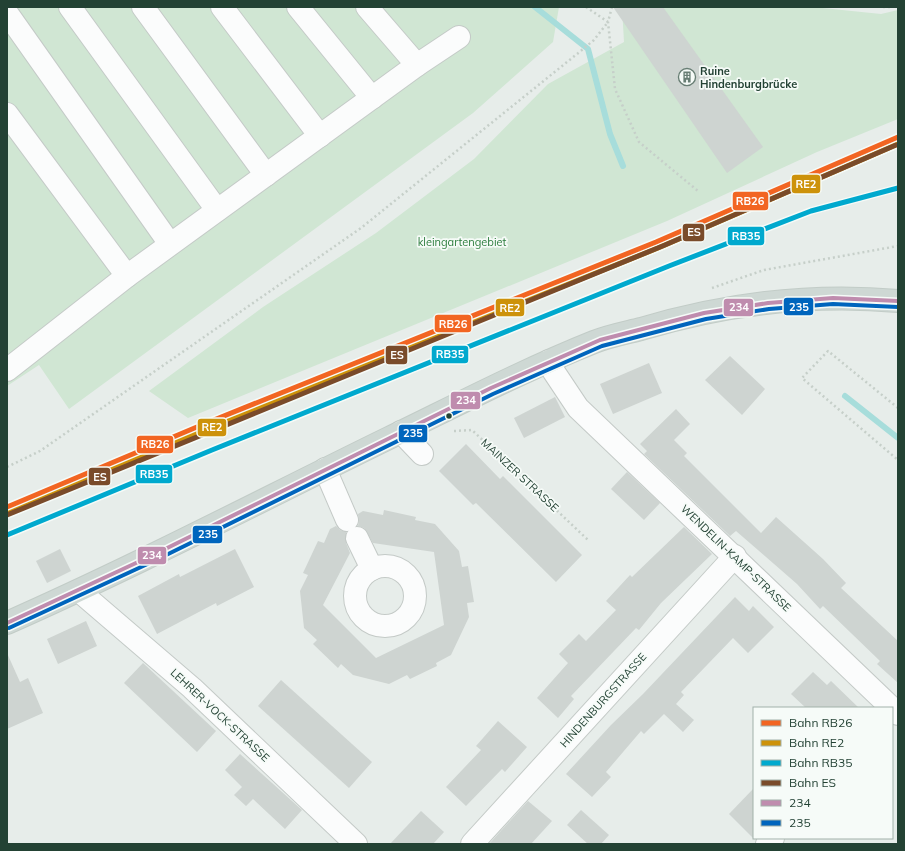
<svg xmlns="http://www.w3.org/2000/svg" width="905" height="851" font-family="Mulish,sans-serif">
<rect width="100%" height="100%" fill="#e7edea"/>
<g fill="#d0e6d3">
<polygon points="7,7 559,7 553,42 473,113 69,409 39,365 7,386"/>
<polygon points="622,7 813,7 881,14 898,10 898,119 817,152 667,221 188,418 149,391 263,307 376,233 474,159 548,84 624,42"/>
</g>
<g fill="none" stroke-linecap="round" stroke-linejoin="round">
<g stroke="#a7dddb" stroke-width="6">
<polyline points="535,7 588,49 610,134 623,166"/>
<polyline points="845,396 898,438"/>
</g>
</g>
<g fill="#ced4d1">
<polygon points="613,7 663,7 763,147 727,173"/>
<polygon points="730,356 765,389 742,415 705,380"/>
<polygon points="649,363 662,393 613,414 600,384"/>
<polygon points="555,397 565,417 524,438 514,418"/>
<polygon points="676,409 690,424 674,440 687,453 684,456 761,533 776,517 823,559 846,583 841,588 898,641 898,683 877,664 880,661 823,606 820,609 797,584 736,531 730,536 644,454 647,451 640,444"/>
<polygon points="466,444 500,479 503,476 582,555 556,582 476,503 473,505 439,471"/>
<polygon points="627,472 660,503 644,520 611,489"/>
<polygon points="384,510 416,517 415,520 435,524 459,551 462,567 468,566 474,602 467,603 469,617 451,655 436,663 437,666 410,679 407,675 389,684 353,675 341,664 338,668 313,644 317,640 304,628 300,591 308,575 303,573 318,541 324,543 330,529 336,526 340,530 346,532 346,543 350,553 323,605 376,658 444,625 434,552 373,543 364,528 358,526 359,521 358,514 363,511 383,515"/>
<polygon points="684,527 712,554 661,603 639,630 636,628 571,696 574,699 558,718 537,698 568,663 559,654 579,634 586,641 616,610 606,601 630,575 632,577"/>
<polygon points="60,549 71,571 47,583 36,561"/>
<polygon points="235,549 254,587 217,606 216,603 157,634 138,596 179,574 180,577"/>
<polygon points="735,597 749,611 753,606 774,627 748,653 733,638 681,692 684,695 676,704 694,720 683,732 664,714 644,734 641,731 606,772 611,777 592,797 566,774 611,725 643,694"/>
<polygon points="86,621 97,646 58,664 47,639"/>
<polygon points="7,653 20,682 28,678 43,713 7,729"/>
<polygon points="143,663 216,731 197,752 124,683"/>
<polygon points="813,672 827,685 831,681 859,708 806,708 791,694"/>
<polygon points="281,680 372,762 349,788 258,706"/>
<polygon points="498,721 527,747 505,772 502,769 466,806 446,787 481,750 476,746"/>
<polygon points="240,754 302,810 285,829 253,799 246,806 234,795 242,787 225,770"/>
<polygon points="754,788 754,839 729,814"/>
<polygon points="528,801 552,821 531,844 489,844"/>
<polygon points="581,810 609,835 601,844 588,844 567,825"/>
<polygon points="421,811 444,832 433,844 390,844"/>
</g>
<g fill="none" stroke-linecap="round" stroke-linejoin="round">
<g stroke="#c4cac7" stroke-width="24">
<g id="minor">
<polyline points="70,7 217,210"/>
<polyline points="143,7 266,175"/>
<polyline points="222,7 320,136"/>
<polyline points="298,7 372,98"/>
<polyline points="7,13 170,244"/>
<polyline points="417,65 459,37"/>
<polyline points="7,114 127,276"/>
<polyline points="549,361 554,372 578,408 898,714"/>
<polyline points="7,370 127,276 417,65 367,7"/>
<polyline points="401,432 422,454"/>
<polyline points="325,469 347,520"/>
<polyline points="357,538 372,569"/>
<circle cx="385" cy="596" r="30"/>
<polyline points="79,591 192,688 356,844"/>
<polyline points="472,844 735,556"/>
<polyline points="767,844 773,838"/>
</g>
</g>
<g stroke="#c2ccc7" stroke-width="24">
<path id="major" d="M7,623C136,566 262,500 389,438C457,405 524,370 594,342C609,336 625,333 641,329C725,304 811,293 898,301"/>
</g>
<g stroke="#c6cfc9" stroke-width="2.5" stroke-dasharray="2 3" stroke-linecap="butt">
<polyline points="586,7 608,22"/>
<polyline points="612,7 608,22 615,89 639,142 698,191"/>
<polyline points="883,7 893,7"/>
<polyline points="712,288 764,270 898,246"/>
<polyline points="898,408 828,351 802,378 898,460"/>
<polyline points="454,431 472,430 588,540"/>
<polyline points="7,467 40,451 361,228 577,54 594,40 608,22"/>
</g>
<use href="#minor" stroke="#fbfcfc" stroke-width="22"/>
<use href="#major" stroke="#ced8d4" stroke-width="22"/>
<g stroke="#f6fbf8" stroke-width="7">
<polyline id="bus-1" points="7,623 151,556 491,388 600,340 704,313 768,303 833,298 898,301"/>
</g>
<g stroke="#f6fbf8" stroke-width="7">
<polyline id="bus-2" points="9,628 154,561 493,394 602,346 706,319 769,309 833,304 898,307"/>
</g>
<use href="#bus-1" stroke="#bf8cae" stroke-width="4"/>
<use href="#bus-2" stroke="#0065bd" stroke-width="4"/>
<g stroke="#f6fbf8" stroke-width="8">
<polyline id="rail-1" points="7,507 204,424 656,242 898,137"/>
</g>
<g stroke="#f6fbf8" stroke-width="8">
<polyline id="rail-2" points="9,513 206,430 658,248 898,144"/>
</g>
<g stroke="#f6fbf8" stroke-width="8">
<polyline id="rail-3" points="7,535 212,450 669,266 811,211 898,188"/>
</g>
<g stroke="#f6fbf8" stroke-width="8">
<polyline id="rail-4" points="7,515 665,245 896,145"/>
</g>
<use href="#rail-1" stroke="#f26522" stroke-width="5"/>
<use href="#rail-2" stroke="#cd920a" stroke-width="5"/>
<use href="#rail-3" stroke="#00a9ce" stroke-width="5"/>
<use href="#rail-4" stroke="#7a4b2a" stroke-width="5"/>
</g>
<defs>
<g id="building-ring" transform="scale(0.9)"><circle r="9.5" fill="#f6fbf8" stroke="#687e74" stroke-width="1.5"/><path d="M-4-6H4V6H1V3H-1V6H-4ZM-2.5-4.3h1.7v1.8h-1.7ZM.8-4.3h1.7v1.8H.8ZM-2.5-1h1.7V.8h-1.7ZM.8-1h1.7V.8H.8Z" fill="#687e74"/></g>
</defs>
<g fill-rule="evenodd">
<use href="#building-ring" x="687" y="77"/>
</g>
<circle fill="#234234" stroke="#f6fbf8" stroke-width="1.5" cx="449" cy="416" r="3.5"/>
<g text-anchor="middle" stroke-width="3.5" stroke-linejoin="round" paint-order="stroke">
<g font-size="11" font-weight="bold" fill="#234234" stroke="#f6fbf8" text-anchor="start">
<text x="700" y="75">Ruine<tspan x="700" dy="13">Hindenburgbrücke</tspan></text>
</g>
<g font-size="11" fill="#2a7c3b" stroke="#f6fbf8">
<text x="462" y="246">kleingartengebiet</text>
</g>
<g font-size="11" fill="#234234" stroke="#f6fbf8">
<text transform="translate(520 475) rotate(43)" y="4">MAINZER STRASSE</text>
<text transform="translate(736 558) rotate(44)" y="4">WENDELIN-KAMP-STRASSE</text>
<text transform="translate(603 700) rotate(-48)" y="4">HINDENBURGSTRASSE</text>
<text transform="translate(220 715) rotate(43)" y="4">LEHRER-VOCK-STRASSE</text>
</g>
</g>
<g stroke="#f6fbf8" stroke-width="1.5">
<rect x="791" y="174" width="30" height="20" rx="4" fill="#cd920a"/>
<rect x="732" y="191" width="37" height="20" rx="4" fill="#f26522"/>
<rect x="682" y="223" width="23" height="19" rx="4" fill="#7a4b2a"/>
<rect x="727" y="226" width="38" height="20" rx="4" fill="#00a9ce"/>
<rect x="783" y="297" width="31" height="19" rx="4" fill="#0065bd"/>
<rect x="723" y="298" width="31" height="19" rx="4" fill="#bf8cae"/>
<rect x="495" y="298" width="30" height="19" rx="4" fill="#cd920a"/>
<rect x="434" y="314" width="38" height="19" rx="4" fill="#f26522"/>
<rect x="431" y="345" width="38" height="19" rx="4" fill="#00a9ce"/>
<rect x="385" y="345" width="23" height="20" rx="4" fill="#7a4b2a"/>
<rect x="450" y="391" width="31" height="19" rx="4" fill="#bf8cae"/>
<rect x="197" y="418" width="30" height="19" rx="4" fill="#cd920a"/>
<rect x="398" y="424" width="30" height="19" rx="4" fill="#0065bd"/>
<rect x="136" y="435" width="38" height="19" rx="4" fill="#f26522"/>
<rect x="135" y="464" width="38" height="20" rx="4" fill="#00a9ce"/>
<rect x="88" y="467" width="23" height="19" rx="4" fill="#7a4b2a"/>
<rect x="192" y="525" width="31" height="19" rx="4" fill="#0065bd"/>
<rect x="137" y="546" width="30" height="19" rx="4" fill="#bf8cae"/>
</g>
<g font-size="11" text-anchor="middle" font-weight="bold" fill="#fff">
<text x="806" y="188">RE2</text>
<text x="750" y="205">RB26</text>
<text x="694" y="236">ES</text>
<text x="746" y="240">RB35</text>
<text x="799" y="311">235</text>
<text x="739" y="311">234</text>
<text x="510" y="312">RE2</text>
<text x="453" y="328">RB26</text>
<text x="450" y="358">RB35</text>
<text x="397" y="359">ES</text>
<text x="466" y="404">234</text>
<text x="212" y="431">RE2</text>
<text x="413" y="437">235</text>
<text x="155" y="448">RB26</text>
<text x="154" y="478">RB35</text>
<text x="100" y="481">ES</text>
<text x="208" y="538">235</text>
<text x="152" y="559">234</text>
</g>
<rect width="905" height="851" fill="none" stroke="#234234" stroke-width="16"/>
<rect x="753" y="707" width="140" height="132" fill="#f6fbf8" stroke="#a2b1aa"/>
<rect x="761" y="720" width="20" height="6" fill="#f26522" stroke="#a2b1aa"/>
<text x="789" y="727" font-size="12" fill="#234234">Bahn RB26</text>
<rect x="761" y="740" width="20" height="6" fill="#cd920a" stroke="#a2b1aa"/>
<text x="789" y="747" font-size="12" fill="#234234">Bahn RE2</text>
<rect x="761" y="760" width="20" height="6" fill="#00a9ce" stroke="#a2b1aa"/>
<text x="789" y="767" font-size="12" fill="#234234">Bahn RB35</text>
<rect x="761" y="780" width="20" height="6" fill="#7a4b2a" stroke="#a2b1aa"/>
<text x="789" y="787" font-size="12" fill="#234234">Bahn ES</text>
<rect x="761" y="800" width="20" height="6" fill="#bf8cae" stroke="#a2b1aa"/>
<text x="789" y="807" font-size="12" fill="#234234">234</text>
<rect x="761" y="820" width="20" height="6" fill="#0065bd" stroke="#a2b1aa"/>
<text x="789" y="827" font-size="12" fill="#234234">235</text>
</svg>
